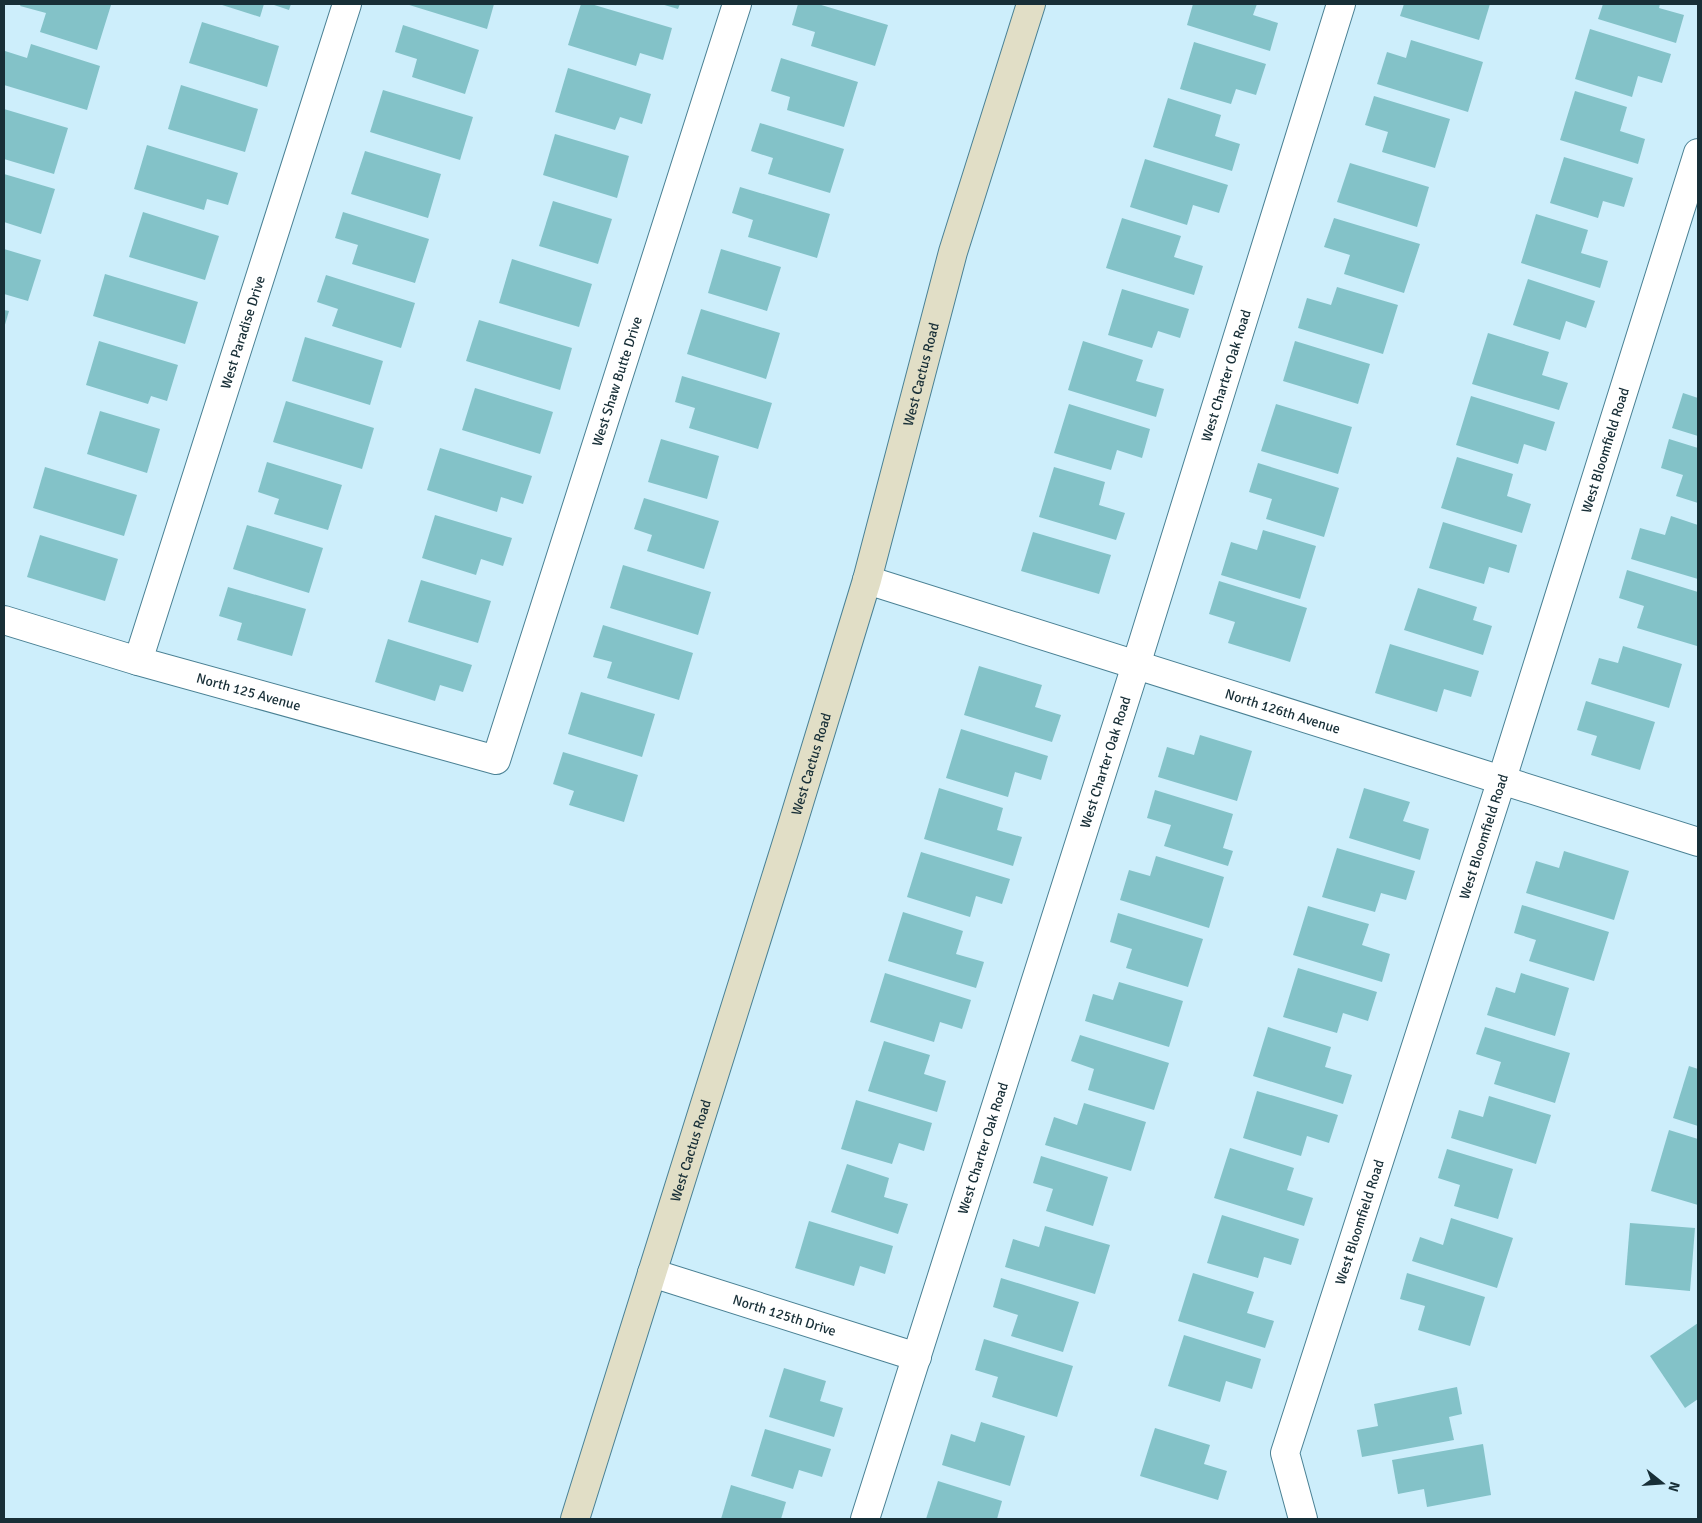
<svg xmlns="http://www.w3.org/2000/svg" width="1702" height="1523" font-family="Signika,sans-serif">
<rect width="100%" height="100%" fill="#cdeefb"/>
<g fill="#83c2c8">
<polygon points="21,4 106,4 111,5 97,50 40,32 46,13 20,6"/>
<polygon points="219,4 264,4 260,17"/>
<polygon points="271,4 291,4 289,10"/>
<polygon points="406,4 494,4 487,29"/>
<polygon points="581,4 591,4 672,28 663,60 640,53 636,66 568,45"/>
<polygon points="661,4 680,4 678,9"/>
<polygon points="798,4 818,4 888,25 875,66 811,46 815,32 792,25"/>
<polygon points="1193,4 1257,4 1253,15 1278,23 1270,51 1187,25"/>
<polygon points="1404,4 1490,4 1479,40 1400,16"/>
<polygon points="1603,4 1660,4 1659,8 1684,15 1676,43 1598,19"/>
<polygon points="202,22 279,46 267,87 189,63"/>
<polygon points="403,25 479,50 465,94 412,77 417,59 395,52"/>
<polygon points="1590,29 1671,54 1662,83 1638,76 1632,97 1575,79"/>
<polygon points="1411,40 1483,62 1468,112 1377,84 1387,52 1406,58"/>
<polygon points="1194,42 1266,64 1256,95 1236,89 1231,104 1180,89"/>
<polygon points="31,44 100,66 87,110 4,85 4,57 5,51 27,58"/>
<polygon points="781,58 858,82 844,127 787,110 790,97 771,91"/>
<polygon points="568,68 651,94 642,124 620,117 615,130 555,112"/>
<polygon points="181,85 258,109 245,152 168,129"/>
<polygon points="383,90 473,117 460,160 370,132"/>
<polygon points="1575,91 1627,107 1620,131 1645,139 1638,164 1560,140"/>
<polygon points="1374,96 1450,119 1435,168 1382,152 1388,132 1365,125"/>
<polygon points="1168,98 1221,115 1215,136 1240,144 1232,171 1153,147"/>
<polygon points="4,109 68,128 54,174 4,159"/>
<polygon points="760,123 844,149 830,193 768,174 773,158 751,151"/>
<polygon points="555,134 629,156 617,198 543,175"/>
<polygon points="147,145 238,173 228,205 207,199 204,210 134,189"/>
<polygon points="365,151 441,174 428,218 351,194"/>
<polygon points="1564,157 1633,178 1624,207 1603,201 1598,218 1550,203"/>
<polygon points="1145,159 1228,185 1219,213 1193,205 1187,225 1130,207"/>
<polygon points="1350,163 1429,187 1417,227 1337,202"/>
<polygon points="4,174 55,189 41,234 4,222"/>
<polygon points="740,187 830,214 817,258 748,237 753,220 732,213"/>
<polygon points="553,201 612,219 598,264 539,246"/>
<polygon points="143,212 219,236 205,280 129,257"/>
<polygon points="343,212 429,239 415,283 352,264 358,245 335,238"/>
<polygon points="1536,214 1588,230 1581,253 1608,261 1600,288 1521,263"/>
<polygon points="1122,218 1181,236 1174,257 1203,266 1194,295 1106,268"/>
<polygon points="1334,218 1420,244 1404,293 1344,274 1350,255 1324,247"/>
<polygon points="4,249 41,260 28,301 4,294"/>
<polygon points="721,249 781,267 767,311 708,293"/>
<polygon points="512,259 592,284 579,327 499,303"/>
<polygon points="105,274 198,302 185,344 93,316"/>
<polygon points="326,275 415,303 401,348 332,326 338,309 317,302"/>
<polygon points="1528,279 1595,301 1586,328 1566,321 1560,340 1513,325"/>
<polygon points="1337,287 1398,305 1383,354 1298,328 1307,298 1331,305"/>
<polygon points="1122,289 1189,309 1180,338 1158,331 1152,348 1108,335"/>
<polygon points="701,309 780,333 766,379 687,354"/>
<polygon points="4,310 9,311 4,328"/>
<polygon points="479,320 572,348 560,390 466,361"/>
<polygon points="1488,333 1549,352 1542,375 1568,383 1559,410 1472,384"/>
<polygon points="305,337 383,361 370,405 292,381"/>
<polygon points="99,341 178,365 167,401 151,396 148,404 86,385"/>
<polygon points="1083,341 1143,360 1136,381 1164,389 1156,417 1068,390"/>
<polygon points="1295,341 1370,364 1358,404 1283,381"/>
<polygon points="682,376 772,403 758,449 689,428 695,408 675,402"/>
<polygon points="475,388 553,412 540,454 462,430"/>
<polygon points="1683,393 1698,398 1698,436 1672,428"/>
<polygon points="1471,396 1555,422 1546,451 1524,444 1518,464 1456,445"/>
<polygon points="286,401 374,428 362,469 273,442"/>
<polygon points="1069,404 1150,429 1142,458 1117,450 1111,470 1054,453"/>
<polygon points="1276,404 1352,427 1338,474 1261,451"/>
<polygon points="100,411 160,429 147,473 87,454"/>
<polygon points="661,439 719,456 707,499 648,482"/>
<polygon points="1669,439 1698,448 1698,503 1676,496 1683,475 1661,468"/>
<polygon points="440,448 532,476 523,504 501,497 497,512 427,490"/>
<polygon points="1457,457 1513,474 1507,496 1531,504 1522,533 1441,508"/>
<polygon points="267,462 342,485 328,530 274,514 279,499 258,492"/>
<polygon points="1258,463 1339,488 1324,537 1266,519 1272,499 1249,492"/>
<polygon points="45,467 137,495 124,536 33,508"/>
<polygon points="1054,467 1105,482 1099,505 1125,513 1116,540 1039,517"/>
<polygon points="644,498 719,521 704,569 647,551 652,535 634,529"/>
<polygon points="435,515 512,538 503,566 481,559 476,575 422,558"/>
<polygon points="1671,516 1698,525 1698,579 1631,559 1640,528 1665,535"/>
<polygon points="1443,522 1517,545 1509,573 1489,567 1484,584 1429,568"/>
<polygon points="247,525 323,548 309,593 233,569"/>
<polygon points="1263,530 1316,546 1300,599 1221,575 1231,542 1257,550"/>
<polygon points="1033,532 1111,555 1099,594 1021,571"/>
<polygon points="40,535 118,559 105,601 27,577"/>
<polygon points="623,565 711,592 698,635 610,608"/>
<polygon points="1627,570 1698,592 1697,646 1637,628 1644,606 1619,598"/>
<polygon points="421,580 491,601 478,643 408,622"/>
<polygon points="1219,581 1307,608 1290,662 1228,643 1235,622 1209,614"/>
<polygon points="228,587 306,609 292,656 237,640 242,623 219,616"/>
<polygon points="1418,588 1477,607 1473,620 1492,626 1483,655 1404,630"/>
<polygon points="603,625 693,653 679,700 607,678 612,662 593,657"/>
<polygon points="388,639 472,665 463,692 440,685 435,701 375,682"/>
<polygon points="1390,644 1479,671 1471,697 1444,689 1437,712 1375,693"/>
<polygon points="1623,646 1682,664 1669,708 1591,684 1599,658 1618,663"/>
<polygon points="979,666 1042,685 1035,707 1061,715 1052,742 964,715"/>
<polygon points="581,692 655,714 642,757 568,734"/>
<polygon points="1586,701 1655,722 1640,770 1591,755 1597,736 1577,730"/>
<polygon points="961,729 1048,756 1041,780 1015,772 1008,797 946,778"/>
<polygon points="1200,735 1252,751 1237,801 1158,777 1167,747 1194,755"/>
<polygon points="563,752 638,775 624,822 569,805 574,791 553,784"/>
<polygon points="939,788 1003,808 997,830 1022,837 1013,866 924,839"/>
<polygon points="1364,788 1410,802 1403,821 1429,829 1420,860 1349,838"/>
<polygon points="1155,790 1233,814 1223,848 1233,851 1228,866 1164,846 1171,825 1147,818"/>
<polygon points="1337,848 1415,871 1406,900 1381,893 1375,912 1322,897"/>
<polygon points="1564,851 1629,871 1614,920 1526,893 1536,861 1559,868"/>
<polygon points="921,852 1010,879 1002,904 976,896 970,917 907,897"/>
<polygon points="1156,856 1224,877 1209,928 1120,900 1129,870 1150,876"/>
<polygon points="1522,905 1609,932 1594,981 1529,961 1536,940 1514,933"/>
<polygon points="1308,906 1369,924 1362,945 1390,954 1382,982 1293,955"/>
<polygon points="903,912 963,931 956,954 984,962 976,988 888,961"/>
<polygon points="1118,913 1203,939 1188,987 1126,968 1132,949 1110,942"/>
<polygon points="1298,968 1377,992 1368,1021 1343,1013 1337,1033 1283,1017"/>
<polygon points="885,973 971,1000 962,1029 940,1022 934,1042 870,1022"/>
<polygon points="1521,973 1569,988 1555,1036 1487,1015 1496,987 1515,993"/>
<polygon points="1119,982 1183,1001 1169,1047 1085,1021 1093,994 1113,1000"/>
<polygon points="1268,1027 1331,1047 1325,1067 1352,1075 1343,1104 1253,1076"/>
<polygon points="1485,1027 1570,1053 1555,1103 1494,1084 1501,1062 1476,1054"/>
<polygon points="1080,1035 1169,1063 1154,1110 1088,1090 1094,1069 1071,1061"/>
<polygon points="884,1041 930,1055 924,1074 946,1081 937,1112 868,1091"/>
<polygon points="1689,1066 1698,1069 1698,1126 1673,1118"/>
<polygon points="1257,1091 1338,1115 1329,1143 1307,1136 1301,1156 1243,1138"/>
<polygon points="1489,1096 1551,1115 1536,1164 1451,1138 1459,1110 1483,1117"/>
<polygon points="856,1100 932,1123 924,1151 899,1143 892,1164 841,1149"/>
<polygon points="1084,1103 1146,1122 1131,1171 1045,1145 1054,1117 1077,1125"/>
<polygon points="1669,1130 1698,1139 1698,1205 1651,1191"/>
<polygon points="1230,1148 1294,1168 1287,1190 1313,1198 1304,1226 1214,1198"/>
<polygon points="1447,1149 1513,1169 1498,1219 1454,1206 1460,1185 1438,1178"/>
<polygon points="1041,1156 1108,1177 1093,1226 1046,1211 1053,1189 1033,1183"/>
<polygon points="847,1164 889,1178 884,1197 908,1204 898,1234 831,1212"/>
<polygon points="1222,1215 1299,1239 1291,1265 1264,1257 1258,1278 1207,1263"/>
<polygon points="1451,1218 1513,1238 1497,1288 1412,1261 1420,1237 1443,1245"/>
<polygon points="809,1221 893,1246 885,1274 860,1266 854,1286 795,1268"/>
<polygon points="1630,1223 1695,1228 1690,1291 1625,1285"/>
<polygon points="1045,1226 1110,1245 1095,1294 1005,1267 1013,1239 1039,1247"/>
<polygon points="1193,1273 1254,1292 1247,1313 1274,1321 1265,1348 1178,1321"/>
<polygon points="1407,1273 1485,1297 1470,1346 1418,1330 1425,1306 1400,1299"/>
<polygon points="1001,1278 1079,1302 1063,1352 1011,1336 1018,1315 993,1307"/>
<polygon points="1698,1323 1698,1399 1685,1408 1650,1356"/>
<polygon points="1184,1335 1261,1359 1252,1389 1226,1381 1220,1402 1168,1386"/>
<polygon points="984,1339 1073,1366 1057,1417 992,1397 998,1377 975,1370"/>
<polygon points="784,1368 826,1381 820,1401 843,1408 834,1437 769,1417"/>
<polygon points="1457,1387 1462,1414 1449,1417 1454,1440 1362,1457 1357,1430 1378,1426 1374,1404"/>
<polygon points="981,1422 1025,1436 1010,1486 942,1465 951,1434 975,1442"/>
<polygon points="1155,1428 1210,1445 1204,1464 1227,1471 1218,1500 1140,1476"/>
<polygon points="765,1429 831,1449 822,1477 799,1470 793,1489 751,1476"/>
<polygon points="1483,1444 1491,1495 1427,1507 1424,1489 1398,1494 1392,1460"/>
<polygon points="938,1481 1002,1501 997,1519 926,1519"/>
<polygon points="731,1485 786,1502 781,1519 721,1519"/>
</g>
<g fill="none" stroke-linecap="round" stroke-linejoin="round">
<g stroke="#4a8194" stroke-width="30">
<g id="street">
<path id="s1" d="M867,580L1698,842"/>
<path id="s2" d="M4,620L138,661L496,760L737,4"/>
<path id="s3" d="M138,661L347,4"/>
<path id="s4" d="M652,1273L917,1357"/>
<path id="s5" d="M865,1519L1136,665L1341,4"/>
<path id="s6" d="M1303,1519L1285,1453L1502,779L1698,153"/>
</g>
</g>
<g stroke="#4a8194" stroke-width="30">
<g id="secondary">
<path id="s7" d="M575,1519L788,839L867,580L953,252L1031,4"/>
</g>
</g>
<use href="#street" stroke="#fff" stroke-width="28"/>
<use href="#secondary" stroke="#e1dec6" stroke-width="28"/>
</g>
<g text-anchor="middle" stroke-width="4" stroke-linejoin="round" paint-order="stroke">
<g font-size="14" fill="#182f37" stroke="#cdeefb">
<text dy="5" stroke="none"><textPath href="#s3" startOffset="345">West Paradise Drive</textPath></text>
<text dy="5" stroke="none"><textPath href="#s7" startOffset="1196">West Cactus Road</textPath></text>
<text dy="5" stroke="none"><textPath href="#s5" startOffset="1199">West Charter Oak Road</textPath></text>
<text dy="5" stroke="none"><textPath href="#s2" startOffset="909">West Shaw Butte Drive</textPath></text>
<text dy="5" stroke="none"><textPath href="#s6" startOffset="1121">West Bloomfield Road</textPath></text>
<text dy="5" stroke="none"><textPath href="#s2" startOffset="255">North 125 Avenue</textPath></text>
<text dy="5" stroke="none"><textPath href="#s1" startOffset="436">North 126th Avenue</textPath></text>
<text dy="5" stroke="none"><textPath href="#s5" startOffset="794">West Charter Oak Road</textPath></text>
<text dy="5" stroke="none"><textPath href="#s7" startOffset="791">West Cactus Road</textPath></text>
<text dy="5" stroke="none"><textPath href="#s6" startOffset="716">West Bloomfield Road</textPath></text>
<text dy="5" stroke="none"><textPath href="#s5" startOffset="389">West Charter Oak Road</textPath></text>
<text dy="5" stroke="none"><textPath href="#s7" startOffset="386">West Cactus Road</textPath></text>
<text dy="5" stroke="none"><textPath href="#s6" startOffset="311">West Bloomfield Road</textPath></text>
<text dy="5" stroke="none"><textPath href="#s4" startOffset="139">North 125th Drive</textPath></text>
</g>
</g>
<rect width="1702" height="1523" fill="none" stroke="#182f37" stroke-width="10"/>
<g transform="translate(1662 1483) rotate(107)" stroke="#cdeefb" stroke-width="4" paint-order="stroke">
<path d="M0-4L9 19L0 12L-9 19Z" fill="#182f37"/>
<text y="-8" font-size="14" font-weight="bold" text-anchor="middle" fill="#182f37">N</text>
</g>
</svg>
